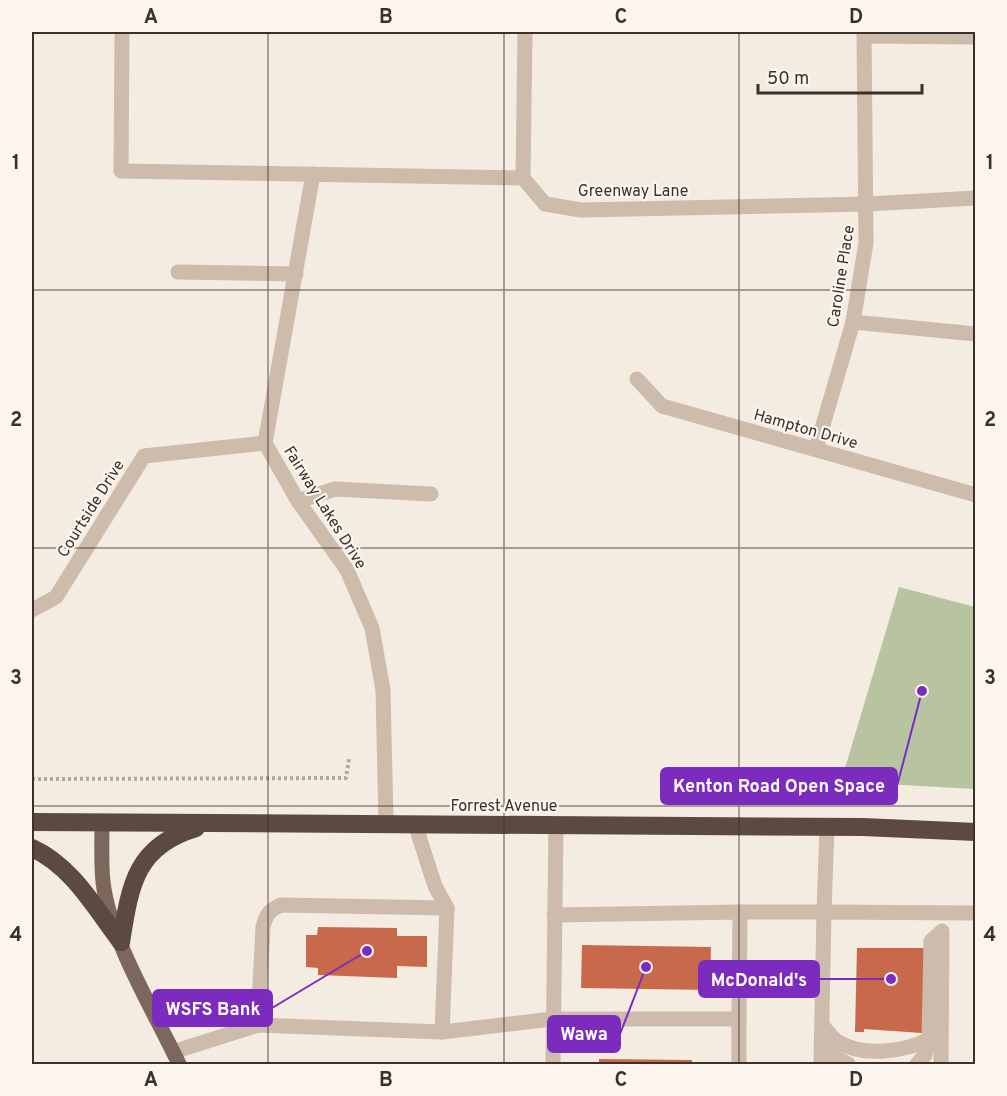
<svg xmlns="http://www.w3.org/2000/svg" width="1007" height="1096" font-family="Overpass,sans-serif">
<rect width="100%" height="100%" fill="#f4ebe1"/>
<polygon fill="#b8c4a0" points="899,587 975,607 975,789 902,785 843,775"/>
<g fill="#c8694b">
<polygon points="318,927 397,928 397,936 427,936 427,967 397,966 397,978 318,975 318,968 306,967 306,935 317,935"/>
<polygon points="582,945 711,947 710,990 581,988"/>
<polygon points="857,948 927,948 922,1033 864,1029 864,1032 855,1032"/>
<polygon points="599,1059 692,1060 692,1064 599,1064"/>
</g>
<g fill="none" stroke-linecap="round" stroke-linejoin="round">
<polyline stroke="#b9a596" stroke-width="4" stroke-dasharray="3 3" stroke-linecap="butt" points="32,779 346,778 349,759"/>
<g stroke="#cdbbac" stroke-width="15">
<polyline points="122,32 121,171 523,178 545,204 581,210 868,204 976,198"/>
<polyline points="864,36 976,37"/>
<polyline points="313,174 265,443 298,501 347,570 372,628 383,690 386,823"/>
<polyline points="523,178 525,32"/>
<polyline points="178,272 296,274"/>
<polyline points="853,322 976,334"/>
<polyline points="637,379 662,406 976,495"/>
<polyline points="816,449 853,322 866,243 864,32"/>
<polyline points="298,501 335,489 431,494"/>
<polyline points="32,610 56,597 144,456 265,443"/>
<polyline points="415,824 435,886 447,908 442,1032"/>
<polyline points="740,912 824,912 827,826"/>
<polyline points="554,915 740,912 739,1019"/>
<path d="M258,1025L263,927C266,915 269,910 281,905L447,908"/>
<path d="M822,1025C827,1031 832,1038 838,1042C863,1057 905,1052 929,1039L931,941L942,931"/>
<polyline points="821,1044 834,1057 848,1064"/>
<polyline points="173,1052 258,1025 442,1032 552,1019 739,1019 739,1064"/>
<polyline points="553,1064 556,825"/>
<polyline points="821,1064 824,912 976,913"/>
<polyline points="917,1064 925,1055 929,1039"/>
<polyline points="941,1064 942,933"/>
</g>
<path stroke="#7d675c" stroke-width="15" d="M102,822C102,842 101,863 103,882C110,940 154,1011 179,1064"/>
<g stroke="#5c4a42" stroke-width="18">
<polyline points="32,822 863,827 976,832"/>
<path d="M32,848C72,866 95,908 121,942"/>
<path d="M121,942C130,886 135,846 196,828"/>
</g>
</g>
<path fill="none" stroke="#3b302b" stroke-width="1.5" stroke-opacity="0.55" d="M268,32V1064M504,32V1064M739,32V1064M32,290H976M32,548H976M32,806H976"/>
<g text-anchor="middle" stroke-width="4.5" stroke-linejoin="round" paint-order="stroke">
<g font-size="16" fill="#3b302b" stroke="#fbf5ee">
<text x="633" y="196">Greenway Lane</text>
<text transform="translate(840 276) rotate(-81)" y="6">Caroline Place</text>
<text transform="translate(806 428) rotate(16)" y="6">Hampton Drive</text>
<text transform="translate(326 507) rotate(58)" y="6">Fairway Lakes Drive</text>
<text transform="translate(90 508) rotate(-58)" y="6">Courtside Drive</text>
<text x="504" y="811">Forrest Avenue</text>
</g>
</g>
<path fill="none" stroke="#7b2cbf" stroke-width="2" d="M922 691L897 786M891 979L819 979M367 951L272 1008M646 967L620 1034"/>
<g fill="#7b2cbf" stroke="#fbf5ee" stroke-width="2">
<circle cx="922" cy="691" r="6"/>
<circle cx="891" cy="979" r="6"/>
<circle cx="367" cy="951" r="6"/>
<circle cx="646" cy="967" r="6"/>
</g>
<g fill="#7b2cbf" stroke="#7b2cbf" stroke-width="2">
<rect x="661" y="768" width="236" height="36" rx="6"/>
<rect x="699" y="961" width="120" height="36" rx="6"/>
<rect x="153" y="990" width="119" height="36" rx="6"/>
<rect x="548" y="1016" width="72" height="36" rx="6"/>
</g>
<g font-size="18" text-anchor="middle" font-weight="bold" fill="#fff">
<text x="779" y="792">Kenton Road Open Space</text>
<text x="759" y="986">McDonald's</text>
<text x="213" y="1015">WSFS Bank</text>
<text x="584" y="1040">Wawa</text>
</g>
<rect width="1007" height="1096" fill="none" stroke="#fbf5ee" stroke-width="66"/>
<path d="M758 84v9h164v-9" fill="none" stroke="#3b302b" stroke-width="3"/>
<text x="767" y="84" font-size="18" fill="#3b302b" stroke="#fbf5ee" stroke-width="4.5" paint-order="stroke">50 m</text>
<rect x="33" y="33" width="941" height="1030" fill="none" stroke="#3b302b" stroke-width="2"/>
<g font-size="20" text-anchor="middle" font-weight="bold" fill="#3b302b">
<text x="151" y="23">A</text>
<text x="386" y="23">B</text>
<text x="621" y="23">C</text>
<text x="856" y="23">D</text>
<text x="16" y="169">1</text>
<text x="990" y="169">1</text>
<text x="16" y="426">2</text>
<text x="990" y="426">2</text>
<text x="16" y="684">3</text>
<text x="990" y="684">3</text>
<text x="16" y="941">4</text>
<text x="990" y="941">4</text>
<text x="151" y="1086">A</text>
<text x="386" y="1086">B</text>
<text x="621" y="1086">C</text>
<text x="856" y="1086">D</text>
</g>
</svg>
